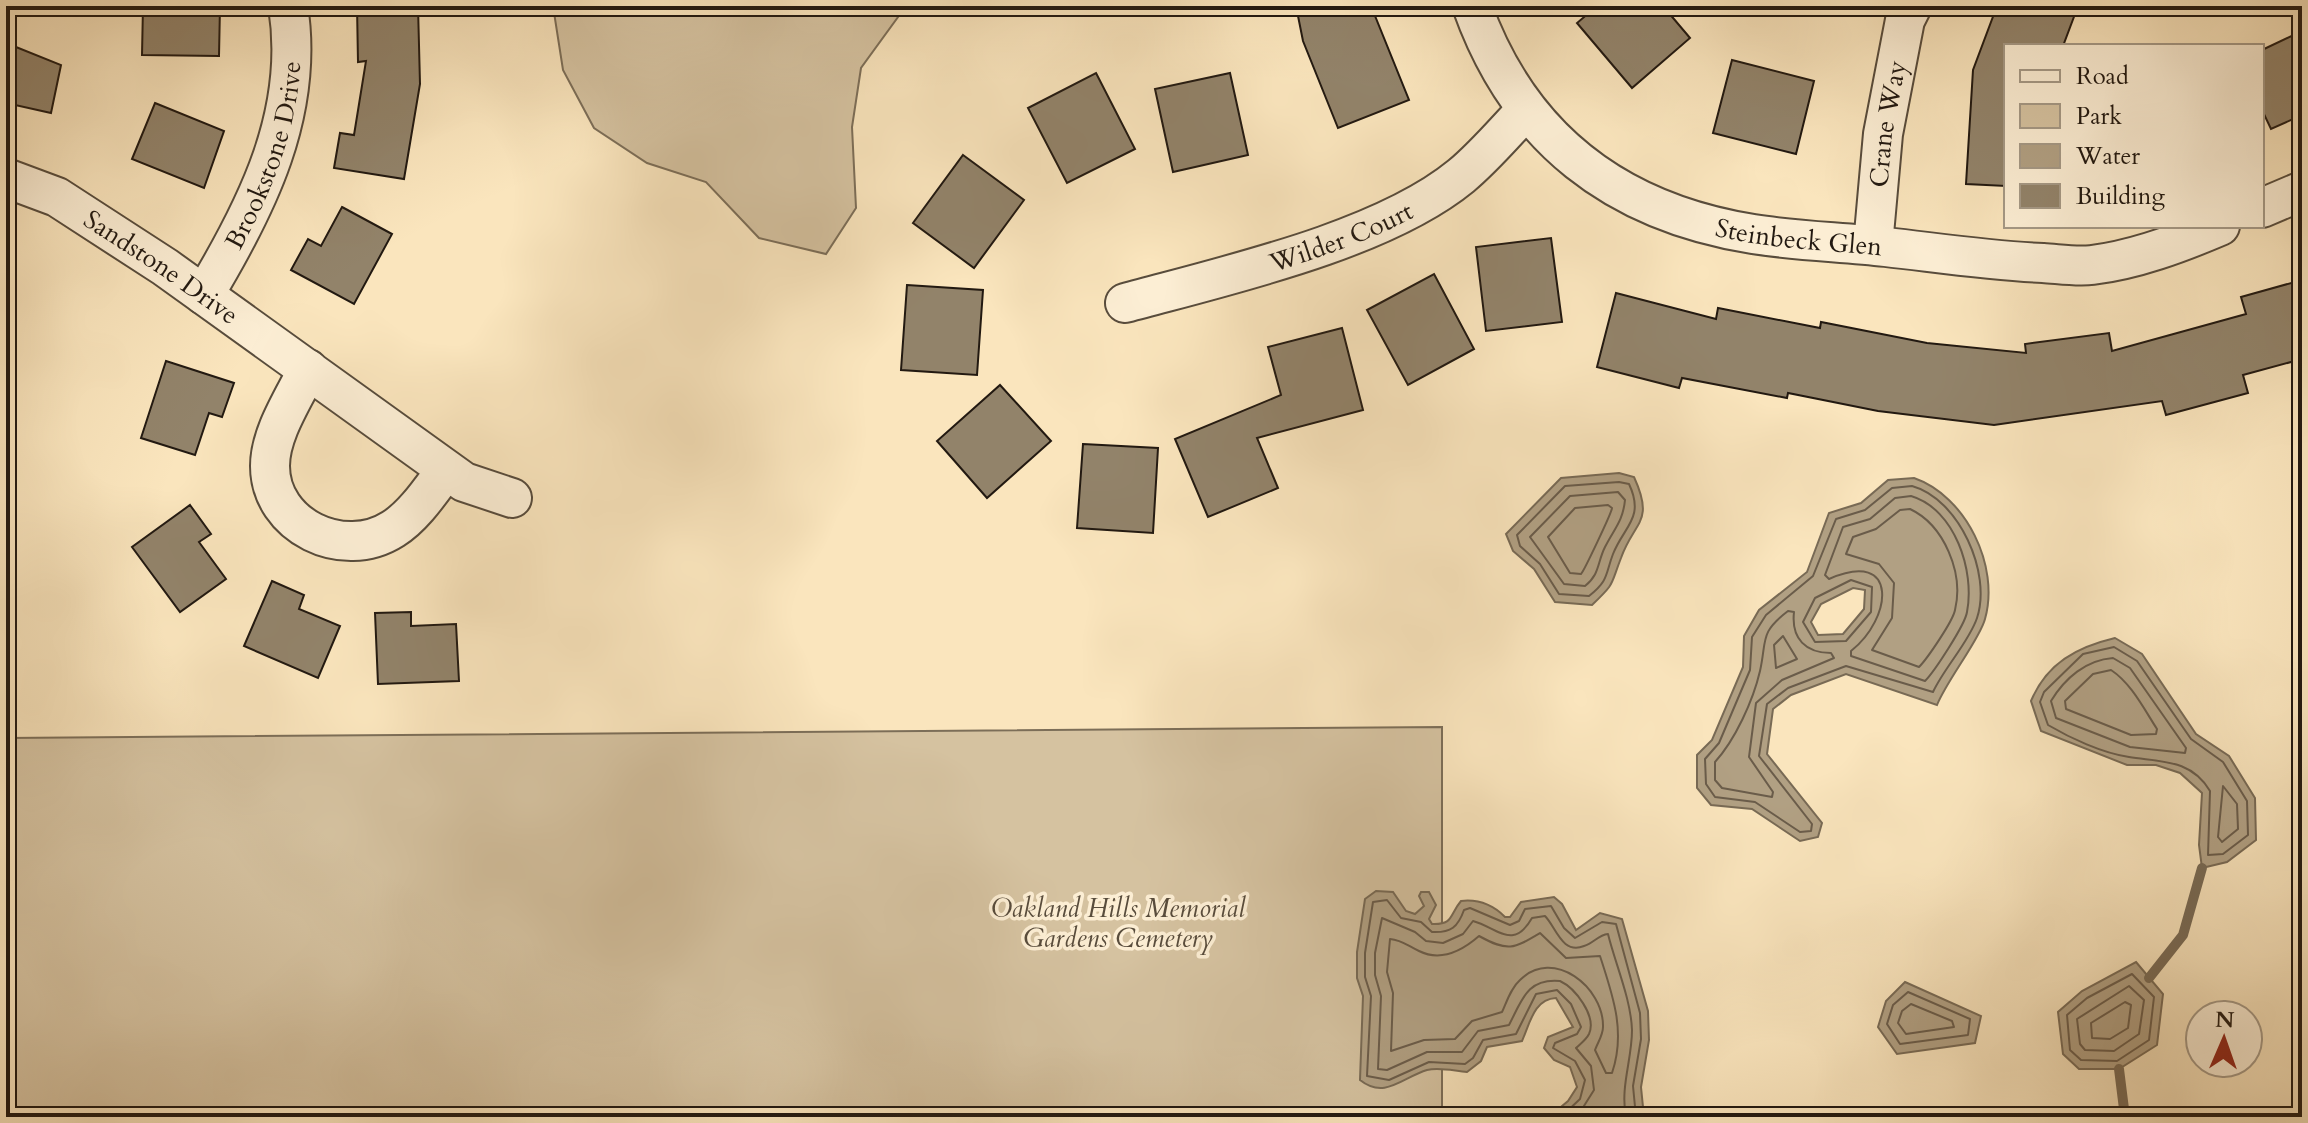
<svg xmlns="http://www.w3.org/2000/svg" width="2308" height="1123" font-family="Cardo,serif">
<rect width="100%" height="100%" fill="#fae5bd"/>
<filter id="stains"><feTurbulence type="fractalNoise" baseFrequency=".0025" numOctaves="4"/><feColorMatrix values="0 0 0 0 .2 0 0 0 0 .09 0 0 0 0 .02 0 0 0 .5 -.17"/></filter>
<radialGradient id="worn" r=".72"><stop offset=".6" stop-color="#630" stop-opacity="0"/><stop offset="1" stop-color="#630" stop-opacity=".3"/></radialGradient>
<g fill="#d5c2a0" stroke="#7c6e58" stroke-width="2">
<polygon points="553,6 906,6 861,68 852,127 856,208 826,254 759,238 706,182 647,163 594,128 563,70"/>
<polygon points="1442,727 1442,1117 6,1117 6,738"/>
</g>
<g fill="#b1a083" stroke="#786a55" stroke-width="2" fill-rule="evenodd">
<path d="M1619,473L1634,477C1655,523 1634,521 1621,558C1610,586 1616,582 1592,605L1555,602L1534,569L1513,551L1506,534L1561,478Z"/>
<path d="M1914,478C1966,496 2000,566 1985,619C1980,639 1947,680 1937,705L1846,674L1791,695L1773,709L1767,754L1822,823L1818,837L1800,841L1752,809L1711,805L1697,788V755L1712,740L1743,667L1744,636L1759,610L1807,572L1829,513L1861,503L1888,480ZM1853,588L1865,590L1864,609L1843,634L1818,635L1811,622L1821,604Z"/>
<path d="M2115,638L2142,654L2196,734L2229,756L2255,798L2256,840L2227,862L2202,868L2199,845L2202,793L2180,773L2156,765H2127L2041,731L2031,701C2047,663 2077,647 2115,638Z"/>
<path d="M1376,891L1393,892L1406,911L1415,914L1424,906L1419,896L1421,892H1429L1436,905L1429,919L1432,924C1454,925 1449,915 1461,901C1478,899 1493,905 1505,917H1510L1521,902L1554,897L1562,904L1576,930L1600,913L1622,919L1648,1011L1649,1040L1641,1087L1644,1117H1549L1568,1101L1577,1087L1570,1067L1554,1060L1544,1048L1548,1037L1573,1027L1556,998C1534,999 1530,1023 1522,1041L1487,1047L1481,1061L1467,1072C1454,1071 1440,1067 1427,1070C1403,1077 1385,1100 1360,1080L1363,996L1357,978V952L1365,899Z"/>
<polygon points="2136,962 2163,994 2157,1045 2119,1069 2079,1069 2063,1054 2058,1012 2082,991"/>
<polygon points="1905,982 1981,1016 1975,1043 1897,1054 1878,1027 1886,1001"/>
</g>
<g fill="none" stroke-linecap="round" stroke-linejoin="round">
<g stroke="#6a5c4a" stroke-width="2">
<path d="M1619,482L1629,484C1645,518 1624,526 1613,554C1605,575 1609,580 1589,596L1559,594L1540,564L1520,546L1517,535L1565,486Z"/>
<path d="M1912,486C1959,499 1992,573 1977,618C1969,642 1944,668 1933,692L1846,666L1788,688L1767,704L1759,756L1812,824L1811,831L1800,832L1755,802L1715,797L1706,784L1705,759L1719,743L1750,670L1752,637L1766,615L1813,576L1836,519L1865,510L1892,488Z"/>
<path d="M1618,492L1625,500C1623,521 1614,529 1605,547C1597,563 1600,574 1585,586L1564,584L1530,537L1570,496Z"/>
<path d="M1911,496C1955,509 1975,571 1967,612C1965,625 1934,672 1925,681L1851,656V651C1892,619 1900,548 1829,579L1825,575L1843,527L1870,519L1895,498Z"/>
<path d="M1608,505L1612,508C1612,512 1584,571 1581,574L1570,573L1548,537L1575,508Z"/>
<path d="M1910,509C1944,525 1964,573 1955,610C1953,621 1927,659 1919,667L1872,650L1892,618L1894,583L1879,564L1846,554L1853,537L1876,529L1900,510Z"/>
<polygon points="1851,580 1872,587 1871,612 1846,641 1815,642 1803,622 1815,598"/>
<path d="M1788,611L1794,612C1791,639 1806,653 1831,653L1834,658L1782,680L1756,703L1749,757L1773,792L1772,797L1722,788L1715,780V762C1735,740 1753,701 1760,671C1767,640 1759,633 1788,611Z"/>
<polygon points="1783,636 1797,659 1776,668 1774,645"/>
<path d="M2114,647L2137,661L2191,739L2223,762L2247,801L2248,835L2223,854L2208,855L2210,791C2191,759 2161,762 2129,757C2102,753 2070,738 2048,725L2040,702L2044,692L2083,654Z"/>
<path d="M2113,658L2130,668L2186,748L2185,753L2130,747L2056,718L2051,701C2065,678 2086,660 2113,658Z"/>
<path d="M2111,670C2131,683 2144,709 2157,729L2156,734L2131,735L2066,709L2065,701L2093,674Z"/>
<polygon points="2223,786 2237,804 2238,829 2222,842 2218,837"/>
<path d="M1540,933L1566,958L1600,956C1613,996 1626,1032 1612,1073H1606L1595,1050C1598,1042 1603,1035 1603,1027C1604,987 1553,947 1520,980C1511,988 1507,1001 1502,1012L1472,1021L1455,1039L1424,1040L1391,1051L1393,993L1387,972L1390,939C1402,940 1408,946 1419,951C1441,962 1463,950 1479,936C1508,952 1513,949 1540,933Z"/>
<polygon points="2132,974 2154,997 2149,1040 2117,1061 2081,1060 2070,1050 2067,1015 2087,998"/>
<polygon points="2129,986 2144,1000 2139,1034 2114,1051 2085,1050 2080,1044 2077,1019"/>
<polygon points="1908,992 1970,1019 1968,1035 1900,1044 1887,1024 1893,1005"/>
<polygon points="2125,1002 2131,1005 2128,1028 2110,1039 2092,1038 2091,1023"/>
<polygon points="1911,1004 1952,1021 1954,1027 1906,1034 1898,1023 1902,1011"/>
<path d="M1561,1117L1580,1099L1585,1080L1575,1061L1553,1048L1555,1043L1577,1034L1581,1027L1571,1004L1557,990L1536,994L1516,1034L1483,1040L1473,1058L1465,1064L1429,1062L1389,1080L1367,1076L1371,996L1365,977V953L1373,902L1387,900L1401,918L1421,922L1432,932C1451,933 1458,927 1464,910L1470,908L1510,925L1519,921L1525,909L1551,906L1564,928L1575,938L1602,922L1616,924L1640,1013L1641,1039L1633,1086L1636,1117"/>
<path d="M1577,1117L1594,1090L1591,1066L1576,1048C1580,1044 1586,1040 1589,1034C1597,1016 1575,988 1560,981C1527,978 1522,1000 1509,1025L1478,1031L1462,1052H1427L1387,1070L1378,1069L1381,996L1375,975V953L1382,918L1415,932L1426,941L1443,943L1463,934L1473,921C1498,928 1513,951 1532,918L1545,916C1556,927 1562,955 1584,946C1594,943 1598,935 1608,934C1615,963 1631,999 1632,1030C1632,1060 1620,1087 1626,1117"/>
</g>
<g stroke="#786a55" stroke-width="10">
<polyline points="2149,978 2183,935 2202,868"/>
<polyline points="2119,1069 2125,1117"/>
</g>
</g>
<g fill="#92836a" stroke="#221911" stroke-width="2">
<polygon points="143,6 220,6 219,56 142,55"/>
<polygon points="357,6 418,6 420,84 404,179 334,168 340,133 354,135 366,61 358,62"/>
<polygon points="1296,6 1371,6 1409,100 1338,128 1303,41"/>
<polygon points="1597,6 1663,6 1690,38 1632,88 1577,23"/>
<polygon points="1997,6 2078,6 2063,46 2006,46 2006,186 1966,184 1973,70"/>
<polygon points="2302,31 2302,115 2271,129 2262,110 2262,50"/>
<polygon points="6,43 61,65 51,113 6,103"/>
<polygon points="1732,60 1814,81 1796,154 1713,133"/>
<polygon points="1096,73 1135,149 1067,183 1028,108"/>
<polygon points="1230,73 1248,155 1173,172 1155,89"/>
<polygon points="155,103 224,131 204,188 132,159"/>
<polygon points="963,155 1024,200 974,268 913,223"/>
<polygon points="342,207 392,234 354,304 291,270 308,239 321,246"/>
<polygon points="1551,238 1562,322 1486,331 1476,247"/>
<polygon points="1434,274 1474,349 1408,385 1367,310"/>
<polygon points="2302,280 2302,359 2243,375 2248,393 2166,415 2162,401 1994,425 1878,411 1788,393 1787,398 1682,378 1679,388 1597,367 1616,293 1716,319 1718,308 1820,328 1821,322 1927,343 2026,353 2025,344 2109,333 2112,351 2246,314 2241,297"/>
<polygon points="907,285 983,290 977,375 901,370"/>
<polygon points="1342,328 1363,410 1257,438 1278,488 1208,517 1175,439 1281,395 1268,347"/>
<polygon points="166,361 234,383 222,417 209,413 195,455 141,438"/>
<polygon points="1000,385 1051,441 987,498 937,441"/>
<polygon points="1083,444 1158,448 1153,533 1077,528"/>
<polygon points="190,505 211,534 199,542 226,579 180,612 132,547"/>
<polygon points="272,581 304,595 299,609 340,626 318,678 244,646"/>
<polygon points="411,612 411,626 456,624 459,681 378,684 375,613"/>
</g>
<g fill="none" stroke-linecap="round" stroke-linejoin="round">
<g stroke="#584c3c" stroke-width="42">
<g id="street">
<path id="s1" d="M1472,6C1519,138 1615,212 1753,234C1797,241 1842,242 1886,247C1939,253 1991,261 2043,263C2059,264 2077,267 2092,265C2135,260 2180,243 2220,226"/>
<path id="s2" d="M6,178L57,197L165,267L464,482L512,498"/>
<polyline points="2262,208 2302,191"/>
<path id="s3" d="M1873,245L1883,134L1905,20L1912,6"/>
<path id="s4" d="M204,295C257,207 305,112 288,6"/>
<path id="s5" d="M1125,303C1224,276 1382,241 1461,176C1484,157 1504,133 1525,111"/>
<path d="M308,369C294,398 270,433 270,466C270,526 343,561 393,529C414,516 431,490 446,470"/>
</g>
</g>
<use href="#street" stroke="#fceed4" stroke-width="38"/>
</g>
<g text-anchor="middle" stroke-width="7" stroke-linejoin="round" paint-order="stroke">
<g font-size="26" fill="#221911" stroke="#fceed4">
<text dy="9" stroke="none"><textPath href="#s3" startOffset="122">Crane Way</textPath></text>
<text dy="9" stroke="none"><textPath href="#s4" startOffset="154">Brookstone Drive</textPath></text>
<text dy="9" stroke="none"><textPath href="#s5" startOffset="226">Wilder Court</textPath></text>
<text dy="9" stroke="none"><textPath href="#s1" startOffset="428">Steinbeck Glen</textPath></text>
<text dy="9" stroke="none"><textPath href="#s2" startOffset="180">Sandstone Drive</textPath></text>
</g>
<g font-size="26" font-style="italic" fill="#584c3c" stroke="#fceed4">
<text x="1118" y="917">Oakland Hills Memorial<tspan x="1118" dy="30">Gardens Cemetery</tspan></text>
</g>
</g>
<rect width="2308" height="1123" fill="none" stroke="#fae5bd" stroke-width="32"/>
<rect x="8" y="8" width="2292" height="1107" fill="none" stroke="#221911" stroke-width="4"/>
<rect x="16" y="16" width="2276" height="1091" fill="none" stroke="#221911" stroke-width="2"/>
<rect x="2004" y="44" width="260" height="184" fill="#fceed4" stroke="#a59986" stroke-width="2"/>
<rect x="2020" y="70" width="40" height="12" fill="#fceed4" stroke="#a59986" stroke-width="2"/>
<text x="2076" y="84" font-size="24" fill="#221911">Road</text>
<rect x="2020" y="104" width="40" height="24" fill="#d5c2a0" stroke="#a59986" stroke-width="2"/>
<text x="2076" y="124" font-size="24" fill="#221911">Park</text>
<rect x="2020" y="144" width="40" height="24" fill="#b1a083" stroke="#a59986" stroke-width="2"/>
<text x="2076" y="164" font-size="24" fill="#221911">Water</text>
<rect x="2020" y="184" width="40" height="24" fill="#92836a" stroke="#a59986" stroke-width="2"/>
<text x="2076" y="204" font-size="24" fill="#221911">Building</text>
<g transform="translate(2224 1039) rotate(2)"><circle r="38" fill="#fceed4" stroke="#a59986" stroke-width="2"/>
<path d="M0-6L14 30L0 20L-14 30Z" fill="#8f2418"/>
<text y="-12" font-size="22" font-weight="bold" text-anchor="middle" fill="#221911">N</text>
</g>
<rect width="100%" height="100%" filter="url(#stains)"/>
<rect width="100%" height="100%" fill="url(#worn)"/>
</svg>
